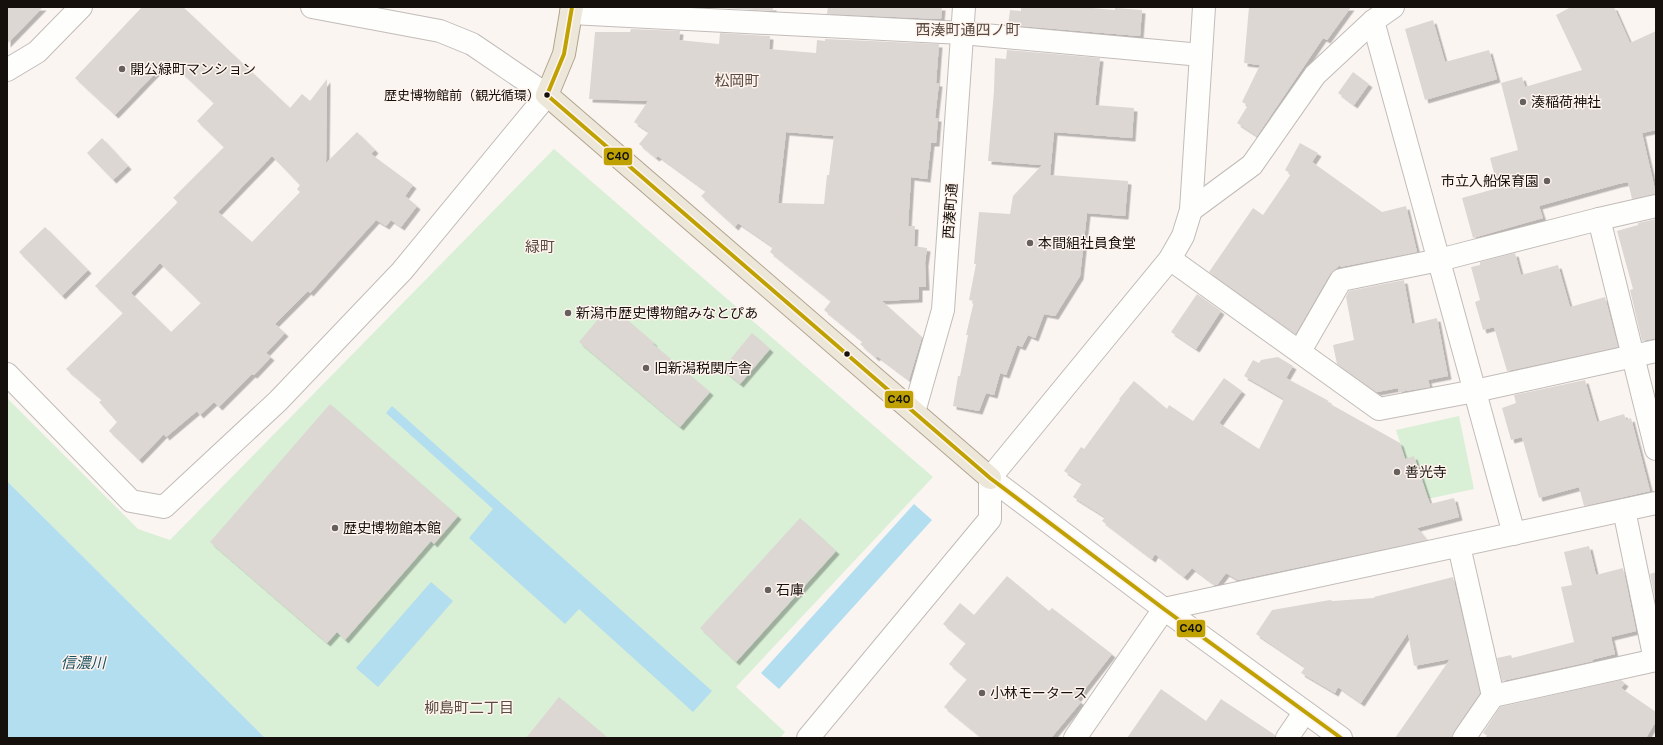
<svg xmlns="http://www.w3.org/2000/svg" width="1663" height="745" font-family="'DM Sans','Noto Sans JP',sans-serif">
<defs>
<filter id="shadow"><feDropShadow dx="3.5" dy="3.5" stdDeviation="0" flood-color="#0004"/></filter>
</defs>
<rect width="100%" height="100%" fill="#fbf5f2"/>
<g fill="#d9efd6">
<polygon points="554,149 933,477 736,687 785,732 780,738 265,738 7,481 7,398 138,529 170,540"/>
<polygon points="1459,416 1474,489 1423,500 1405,459 1396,430"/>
</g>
<g fill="#b2def0">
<polygon points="392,406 712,691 693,712 579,609 565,624 469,538 493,509 386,413"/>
<polygon points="7,481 265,738 7,738"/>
<polygon points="914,504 932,520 779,689 761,673"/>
<polygon points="431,582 453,601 378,687 356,668"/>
</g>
<g fill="#ddd7d4" fill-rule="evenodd" filter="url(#shadow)">
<polygon points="7,7 43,7 7,44"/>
<path d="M142,7H183L290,108L302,94L310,101L327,79L326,163L357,132L375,150L371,154L413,185L405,196L417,206L401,227L391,220L386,226L376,220L310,293L308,291L275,324L285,333L266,353L271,357L254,375L252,374L219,407L214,402L200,415L197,411L166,437L164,434L139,460L109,431L117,422L99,402L102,400L66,369L123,313L95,286L178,202L173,198L224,147L197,121L214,103L168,60L115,115L75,78ZM272,156L300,185L297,189L300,192L252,242L218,212ZM160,263L201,303L171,332L131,293Z"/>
<polygon points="722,7 773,7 773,11 722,8"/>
<polygon points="828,7 942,7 941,19 827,14"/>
<polygon points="1021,7 1080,7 1115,10 1115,8 1142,10 1140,36 1008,25 1010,10 1021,11"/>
<polygon points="1249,7 1351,7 1327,40 1323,38 1257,136 1237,123 1248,105 1242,102 1260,65 1244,63"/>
<polygon points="1571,7 1614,7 1630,43 1656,31 1656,130 1642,133 1656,194 1632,199 1628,182 1618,184 1539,206 1543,218 1473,238 1462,198 1498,188 1490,158 1518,150 1501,83 1522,77 1525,87 1582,70 1556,15"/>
<polygon points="1433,20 1445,62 1489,50 1497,79 1425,100 1405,29"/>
<path d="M631,29L680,31L679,40L719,44L720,33L770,36L769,49L816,53L817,40L825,41V39L939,44L936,83H939L935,118H938L936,143H931L927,179L911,177L908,226H915L914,246L927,248L925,263L926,287H919V299L882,301L922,337L909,380L877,356L876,358L860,344L863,342L824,310L831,301L770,252L773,247L738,223L735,227L701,196L706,191L658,156L656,158L639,144L649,132L634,122L648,101L589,99L595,32H630ZM786,132L834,136L829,175H827L824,204L778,203Z"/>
<polygon points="1007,50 1100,58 1095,105 1134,108 1132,138 1054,132 1050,175 1128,181 1125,216 1087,213 1080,276 1055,316 1044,314 1035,338 1028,335 1022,347 1017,345 1006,375 1000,373 994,395 986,393 979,411 953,406 958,376 960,376 968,335 966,335 974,301 969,300 976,264 974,264 979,212 1010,214 1013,196 1042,165 988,161 994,91 995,58 1006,59"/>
<polygon points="1353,72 1369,84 1354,105 1338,93"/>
<polygon points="102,138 128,166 113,180 87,153"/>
<polygon points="1300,143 1318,153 1312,162 1382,212 1406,206 1417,252 1340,267 1340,265 1330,274 1296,333 1209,272 1253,208 1263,215 1291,174 1285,170"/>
<polygon points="1656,219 1656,338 1642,341 1630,290 1633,289 1617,231 1638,225 1638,223"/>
<polygon points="45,227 88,270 62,296 19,252"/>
<polygon points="1515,253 1521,275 1558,265 1570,307 1605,297 1618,347 1507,371 1494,327 1483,330 1475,302 1480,300 1471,267 1480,265 1480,262"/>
<polygon points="1404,280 1412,324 1437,318 1448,376 1428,380 1430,387 1399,392 1398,388 1377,392 1337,364 1333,345 1354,340 1346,297 1349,291"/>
<polygon points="1197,294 1221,311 1196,349 1171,332"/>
<polygon points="610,305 654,343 653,344 710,392 680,427 579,342"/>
<polygon points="752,333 770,349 740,384 722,369"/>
<polygon points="1278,357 1293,366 1286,378 1329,401 1325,401 1400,443 1405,459 1414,456 1430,504 1454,498 1459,517 1417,528 1427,540 1238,580 1226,573 1217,585 1215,585 1192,568 1184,577 1155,554 1152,559 1102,521 1105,517 1073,497 1082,483 1064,471 1081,447 1084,449 1120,400 1119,399 1134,381 1167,409 1169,405 1193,421 1224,378 1242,391 1219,423 1259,449 1284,399 1244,376 1253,360 1259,363 1261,360"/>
<polygon points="1585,380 1597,422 1624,414 1626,420 1631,418 1650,491 1584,506 1579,487 1539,498 1522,437 1511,440 1502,408 1516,403 1514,395"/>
<polygon points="330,404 458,516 434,544 431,541 345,640 337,632 327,643 210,542"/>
<polygon points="800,518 836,551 736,662 700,628"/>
<polygon points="1589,546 1596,575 1623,568 1636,631 1611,637 1615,654 1591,660 1593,661 1502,681 1497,658 1511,655 1512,658 1574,642 1561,587 1572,585 1564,552"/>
<polygon points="1656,572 1656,603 1650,574"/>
<polygon points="1007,576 1049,611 1052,608 1112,654 1077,699 1081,702 1051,738 982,738 944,707 967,679 949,664 966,643 943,624 960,603 974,615"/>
<polygon points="1453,577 1480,693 1454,731 1452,738 1395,738 1450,659 1414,666 1408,633 1361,703 1338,687 1335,693 1301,673 1305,667 1256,634 1272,610 1330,600 1333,601 1374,598 1374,597"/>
<polygon points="1621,680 1625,683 1621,688 1656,712 1656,721 1646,738 1491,738 1483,733 1500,707"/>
<polygon points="1161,689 1206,721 1221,699 1275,735 1275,738 1127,738"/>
<polygon points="559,697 608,738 526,738"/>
</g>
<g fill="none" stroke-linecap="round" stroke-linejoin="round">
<g stroke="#c2bcb9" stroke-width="24">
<g id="minor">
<polyline points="571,13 962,33 1201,55"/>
<polyline points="1373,21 1514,534"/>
<polyline points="7,70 37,52 81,7"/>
<polyline points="1191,210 1252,165 1315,75 1373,21 1393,7"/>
<polyline points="1599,219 1656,449"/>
<polyline points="1170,259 1379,409 1475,391 1656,351"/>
<polyline points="1300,351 1341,280 1439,260 1599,219 1656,206"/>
<polyline points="7,374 131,501 164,507 278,401 402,271 547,95 472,44 440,31 312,7"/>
<polyline points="914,412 943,310 964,7"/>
<polyline points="990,478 1164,609 1341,738"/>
<polyline points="1624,510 1655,660"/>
<polyline points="1459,546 1493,696"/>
<polyline points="808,738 990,519 990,478 1170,259 1183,236 1191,210 1204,7"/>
<polyline points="1075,738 1164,609 1656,503"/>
<polyline points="1287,738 1304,713"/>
<polyline points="1464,738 1493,696 1656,660"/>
</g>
</g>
<g stroke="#b1a48e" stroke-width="24">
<polyline id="major" points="572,7 564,54 547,95 990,478"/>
</g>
<use href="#minor" stroke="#fefefd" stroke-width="22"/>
<use href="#major" stroke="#ede7da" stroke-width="22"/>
<g stroke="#fff4ee" stroke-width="7">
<polyline id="bus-1" points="572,7 564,54 547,95 990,478 1164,609 1341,738"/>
</g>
<use href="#bus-1" stroke="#bfa102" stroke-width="4"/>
</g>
<g fill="#66605d" stroke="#fff4ee" stroke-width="1.5">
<circle cx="122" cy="69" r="4"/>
<circle cx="1523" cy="102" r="4"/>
<circle cx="1547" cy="181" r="4"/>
<circle cx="1030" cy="243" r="4"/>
<circle cx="568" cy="313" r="4"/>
<circle cx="646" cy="368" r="4"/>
<circle cx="1397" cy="472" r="4"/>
<circle cx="335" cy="528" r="4"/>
<circle cx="768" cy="590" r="4"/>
<circle cx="982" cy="693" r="4"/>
</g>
<g fill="#16100d" stroke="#fff4ee" stroke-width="1.5">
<circle cx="547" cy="95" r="3.5"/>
<circle cx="847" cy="354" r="3.5"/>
</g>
<g text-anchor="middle" stroke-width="3" stroke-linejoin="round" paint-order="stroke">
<g font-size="13" fill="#16100d" stroke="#fff4ee" text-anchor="end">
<text x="540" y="100">歴史博物館前（観光循環）</text>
</g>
<g font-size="14" fill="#16100d" stroke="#fff4ee" text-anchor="start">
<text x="130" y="74">開公緑町マンション</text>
<text x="1531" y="107">湊稲荷神社</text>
<text x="1539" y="186" text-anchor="end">市立入船保育園</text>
<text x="1038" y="248">本間組社員食堂</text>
<text x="576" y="318">新潟市歴史博物館みなとぴあ</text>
<text x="654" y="373">旧新潟税関庁舎</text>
<text x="1405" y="477">善光寺</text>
<text x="343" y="533">歴史博物館本館</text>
<text x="776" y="595">石庫</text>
<text x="990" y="698">小林モータース</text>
</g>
<g font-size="14" fill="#16100d" stroke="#fff4ee">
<text transform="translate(950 211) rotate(-86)" y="5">西湊町通</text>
</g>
<g font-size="15" fill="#594b42" stroke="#fff4ee">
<text x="968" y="35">西湊町通四ノ町</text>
<text x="737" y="86">松岡町</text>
<text x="540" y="252">緑町</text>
<text x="469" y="713">柳島町二丁目</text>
</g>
<g font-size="15" font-style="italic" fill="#1b5063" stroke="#fff4ee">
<text x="83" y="668">信濃川</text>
</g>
</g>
<g stroke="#fff4ee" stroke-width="1.5">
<rect x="603" y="147" width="30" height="19" rx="4" fill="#bfa102"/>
<rect x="884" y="390" width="30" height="19" rx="4" fill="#bfa102"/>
<rect x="1176" y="619" width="30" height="19" rx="4" fill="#bfa102"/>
</g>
<g font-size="11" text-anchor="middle" font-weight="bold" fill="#111">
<text x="618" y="160">C40</text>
<text x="899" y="403">C40</text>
<text x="1191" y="632">C40</text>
</g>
<rect width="1663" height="745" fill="none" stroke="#16100d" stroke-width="16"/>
</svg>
